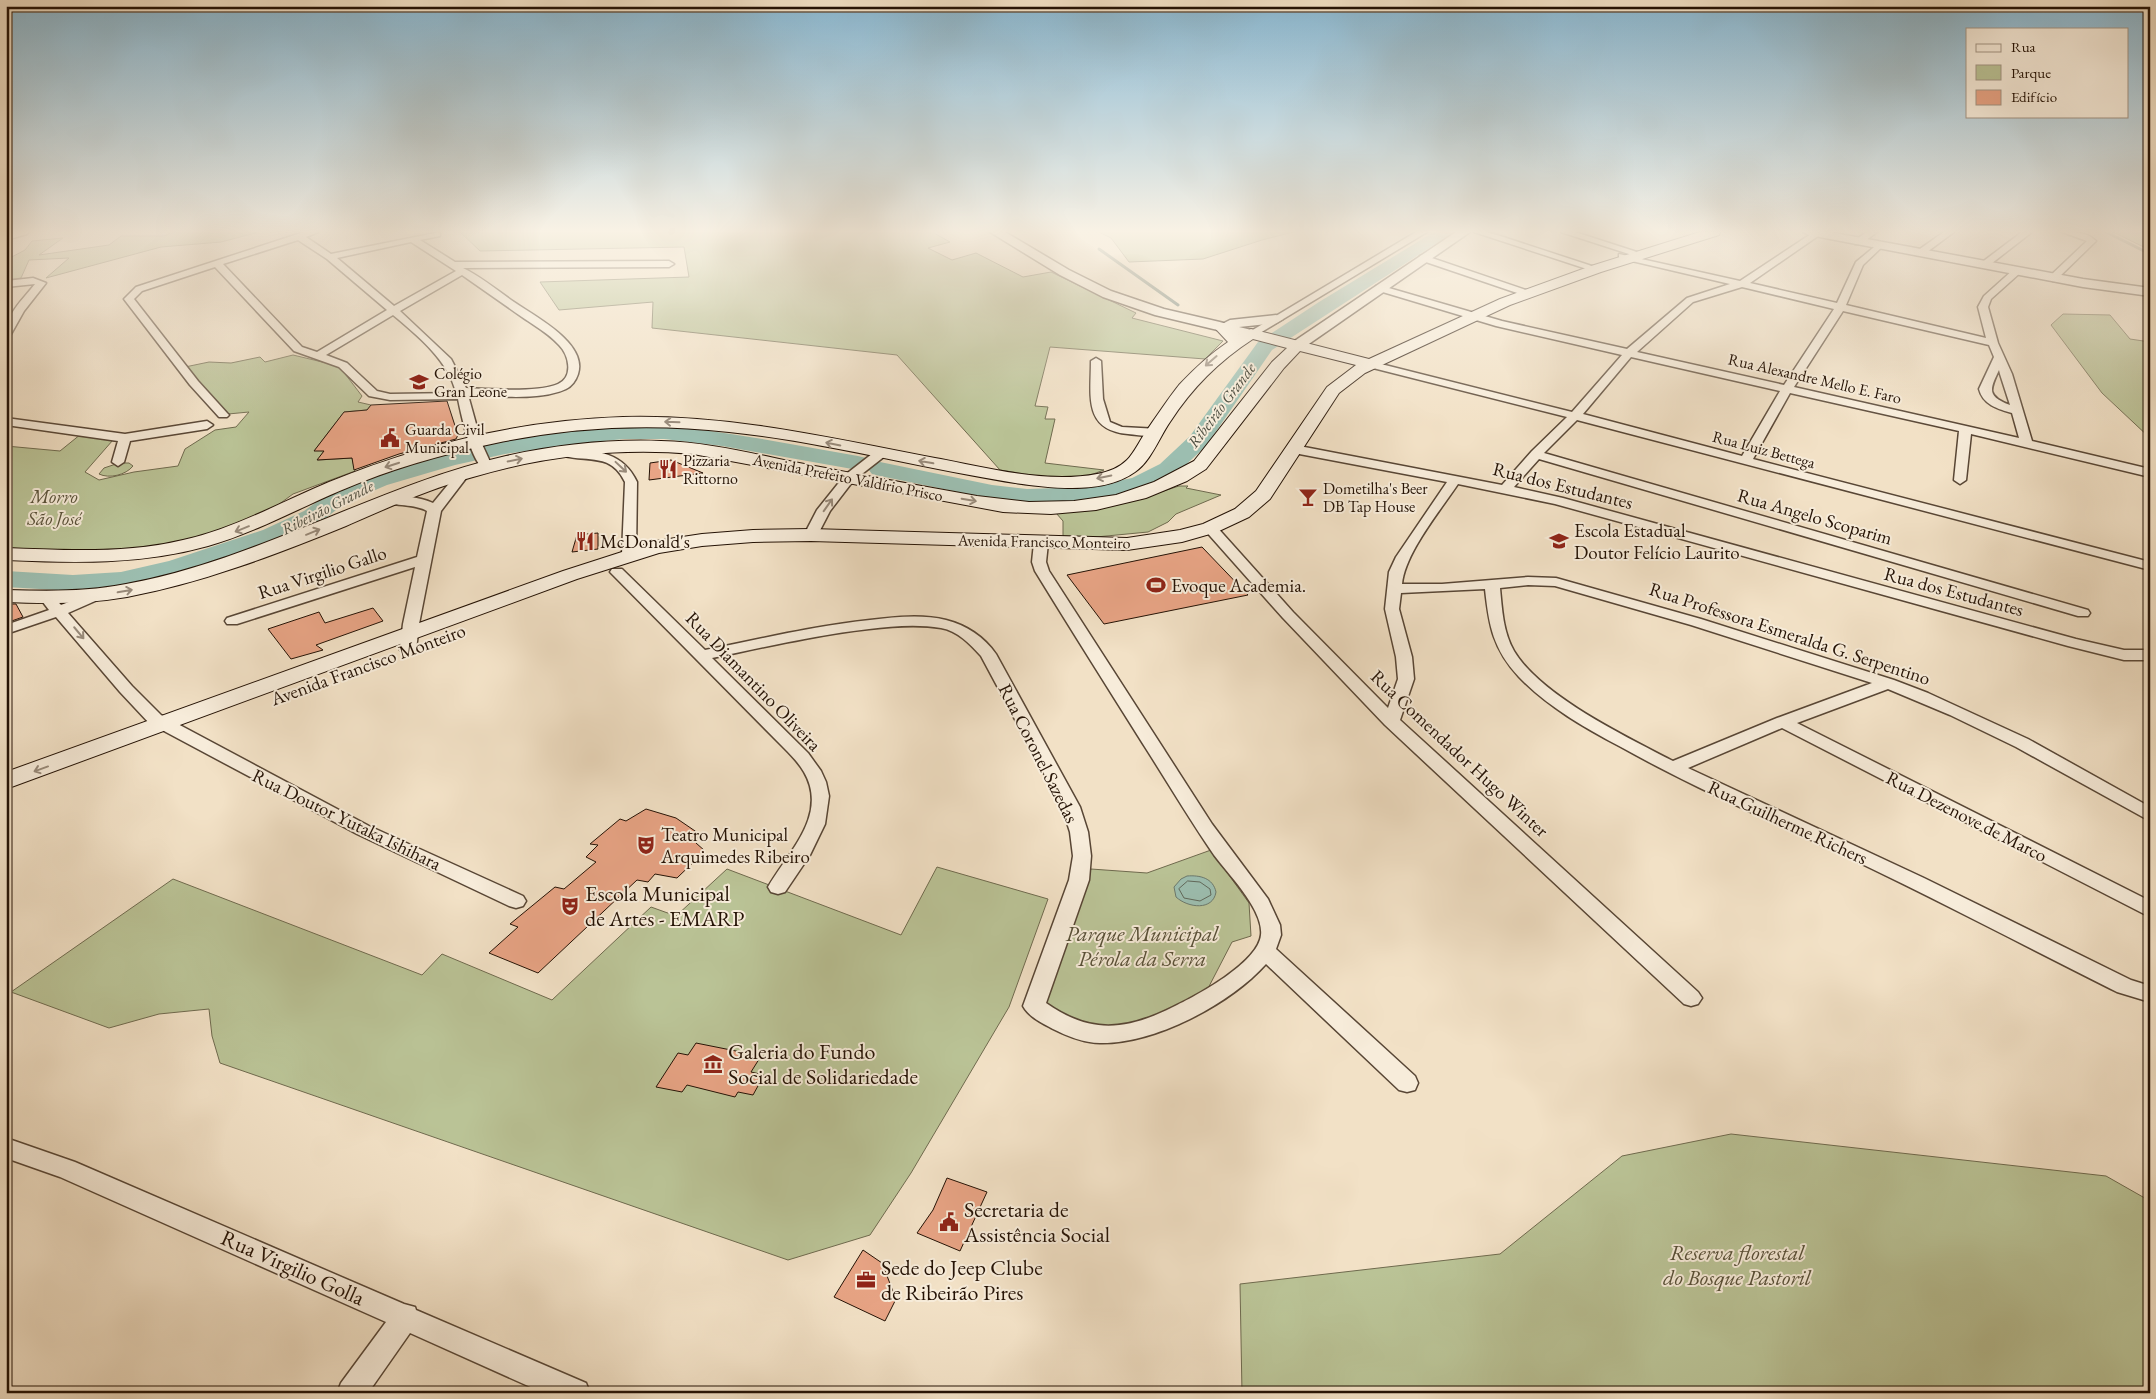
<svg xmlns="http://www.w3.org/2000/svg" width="2156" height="1399" font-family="'EB Garamond',serif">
<rect width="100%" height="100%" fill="#f2e1c6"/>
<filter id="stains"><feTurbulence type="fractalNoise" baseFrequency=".004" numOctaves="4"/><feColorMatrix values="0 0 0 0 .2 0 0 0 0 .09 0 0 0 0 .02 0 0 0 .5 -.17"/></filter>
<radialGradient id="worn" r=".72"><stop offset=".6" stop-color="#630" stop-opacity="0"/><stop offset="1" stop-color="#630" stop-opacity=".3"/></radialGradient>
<g fill="#bac396" stroke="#6f6a4e">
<polygon points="173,232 259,232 221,242 161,247 46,278 69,258 29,260 21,278 8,280 8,259 25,250 32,241 63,238 39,255 109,245 121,236 164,236"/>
<polygon points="460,232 932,232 950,242 928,248 952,260 976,253 1023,277 1051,272 1136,313 1132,318 1223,341 1205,359 1050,347 1035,406 1048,407 1045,419 1055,419 1045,463 1104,470 1085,477 1057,479 1000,470 897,355 652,328 653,302 559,310 540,282 689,277 684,247 480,251"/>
<polygon points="1099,232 1293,232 1262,240 1203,259 1129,262 1111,238"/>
<polygon points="2113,232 2150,232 2150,250"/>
<polygon points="2063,314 2110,315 2130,339 2150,342 2150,438 2102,393 2051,325"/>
<polygon points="293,355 339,366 362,396 358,402 371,405 367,410 344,412 315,450 324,451 318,460 352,458 355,471 293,494 267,513 236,527 143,553 6,553 6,446 60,451 81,434 113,440 85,472 99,480 134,472 178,466 185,449 215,430 236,427 249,412 228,414 185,367 209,362 231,363 260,357 265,362"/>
<path d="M119,463H129L133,466C126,475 109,479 99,474L104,468Z"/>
<polygon points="1179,486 1188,486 1186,488 1221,495 1176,514 1168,522 1148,532 1096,537 1063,536 1063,521 1056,513 1148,496"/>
<polygon points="1211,850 1249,903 1251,936 1232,942 1203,998 1136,1028 1067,1025 1043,1003 1091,869 1147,873"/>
<polygon points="937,867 1048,899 1009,1007 911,1173 870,1235 788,1260 220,1063 212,1036 209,1009 159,1014 109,1028 11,992 173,879 422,975 442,954 552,1000 651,907 676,916 727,869 901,935"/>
<polygon points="1731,1134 2106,1176 2150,1201 2150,1393 1242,1393 1240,1284 1500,1254 1622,1156"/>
</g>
<path fill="#9cbeb0" stroke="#6c796c" d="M1187,876C1200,875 1213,878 1216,892C1213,911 1188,908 1176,897L1174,887L1181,879Z"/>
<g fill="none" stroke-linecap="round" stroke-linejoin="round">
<polygon stroke="#60685a" stroke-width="1" points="1188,881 1200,882 1210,889 1211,895 1200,901 1184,898 1179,889"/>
<g stroke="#6c796c" stroke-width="3">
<polyline points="2106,232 2150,254"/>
<polyline points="1099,249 1178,305"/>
</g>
<g fill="#9cbeb0" fill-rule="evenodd">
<polygon points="1434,232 1454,232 1272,350 1206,446 1176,474 1147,489 1087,501 1027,503 992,499 880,476 872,474 868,469 872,464 880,462 992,485 1027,489 1087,487 1132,478 1160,464 1190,436 1258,342 1319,302"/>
<path d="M624,425C703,425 780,443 858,456L866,458L869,463L866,468L858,470L722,446L664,439H624L583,443L505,454L455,465L387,485L345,503L322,521L281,540L186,573L121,588L73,591L6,587V571L73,575L121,572L169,561L263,530L304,511L329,493L371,475L442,454L505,440Z"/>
</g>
</g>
<g fill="#e8a485" stroke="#241205">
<polygon points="447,401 458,435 456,439 399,454 354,470 352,458 317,460 324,451 314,451 344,412 367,410 371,405"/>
<polygon points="671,460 703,473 649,480 650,463"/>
<polygon points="598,533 598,549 572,552 577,535"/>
<polygon points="1202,547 1248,595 1104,624 1067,575"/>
<polygon points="6,604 16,604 23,617 6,623"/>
<polygon points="373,608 383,621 316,645 323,650 291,659 268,629 319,612 325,623"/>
<polygon points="646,809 676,818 698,833 696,843 705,851 677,878 655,874 648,882 637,880 538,973 489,953 518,927 510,924 555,887 564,889 596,862 586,857 598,845 590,844 620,819 626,821"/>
<polygon points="696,1043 761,1056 751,1072 764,1075 753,1095 738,1092 735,1097 687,1085 682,1092 656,1087 678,1053 688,1055"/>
<polygon points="947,1178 987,1192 960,1251 917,1233 933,1210"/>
<polygon points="863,1250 882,1263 896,1299 885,1321 834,1297"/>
</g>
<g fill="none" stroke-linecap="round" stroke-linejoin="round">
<g stroke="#584635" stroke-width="3">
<g id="minor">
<path d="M304,232H318L306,237L331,254L440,232V236L420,240L455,262L669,261L674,264L669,267L463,268C480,276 498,291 514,302C534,316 588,343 578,374C576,380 572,386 566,389C541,401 496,396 468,395L481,442L492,466L486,470C472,466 461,414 458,399L390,400L369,396L339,367L294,351L215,267L142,291L134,299L198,381L227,413L229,415L227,417H219L190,385L124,299L136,287ZM298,240L327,259L387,310L317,352L302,347L223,264ZM411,242L456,271L394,306L337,258ZM462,275C482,289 502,303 522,317C535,326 548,333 559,345C569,355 574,377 558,384C537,393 489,389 466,388L451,359L400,311ZM393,315C417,335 449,361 456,393L390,394L377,391L347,363L326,355Z"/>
<polygon points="1416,232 1427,232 1255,336 1251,337 1246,334"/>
<polygon points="1474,232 1488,232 1601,269 1596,272 1593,271"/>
<polygon points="1561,232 1575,232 1640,253 1635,256 1632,255"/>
<path d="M1814,232L1821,234L1750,283L1837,303L1856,262L1879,243L1883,246L1863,265L1846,305L1986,338L1978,307L1984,296L2014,269H2020V273L1991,299L1988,307L1998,343L2012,374L2032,441L2150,469V477L1971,434L1966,480L1960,484L1954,480L1959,431L1790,393L1753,459L2150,562V570L1577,420L1544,453L2088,610L2090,613L2088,616H2078L1539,459L1514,487L1563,498L2076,639L2124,650H2150V660H2124L2068,646L1555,504L1458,484C1440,511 1405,553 1402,584H1442L1528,577L1556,578L1701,619L1894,680L1928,693L2028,739L2150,807V821L2016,747L1950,715L1888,689L1797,723L2150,901V917L1782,728L1688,768L1924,878L2131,980L2150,986V1002L2117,992C2019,943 1923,892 1824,846C1756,814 1687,784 1621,747C1585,728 1548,707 1519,677C1493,649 1489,626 1485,589L1401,593L1399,609L1412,657L1414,679L1400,720L1698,992L1702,998L1698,1004L1691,1006L1684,1004L1385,725L1283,618L1203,528L1210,524L1215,525L1293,612L1388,708L1398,679L1396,657L1385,609L1389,572L1396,557L1447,482L1294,453L1288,449L1294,445L1502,485L1532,451L1567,417L1365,366L1364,364L1365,362L1369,361L1572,412L1622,355L1496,326L1376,290V286H1382L1502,321L1627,349L1687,298L1730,284L1619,258V254L1740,281ZM1742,287L1834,309L1784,385L1637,352L1693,302ZM1843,311L1989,345L1994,357L1979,389C1983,405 1998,409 2012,413L2019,438L1794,387ZM1631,357L1780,391L1742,456L1583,414ZM1999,370L2000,374L2010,405C1986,396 1990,389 1999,370ZM1528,585L1555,586L1691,625L1872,683L1777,718L1673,761C1627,737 1541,696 1514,651C1503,632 1502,609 1500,588Z"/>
<polygon points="1867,232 1877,232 1861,244 1855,244 1855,240"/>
<polygon points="1944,232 1954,232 1923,255 1917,255 1917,251"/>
<polygon points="2022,232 2032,232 1987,267 1981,267 1981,263"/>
<path d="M2062,232C2075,232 2087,232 2096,241L2056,280L2053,281L2048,278L2050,276L2087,241Z"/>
<polygon points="1423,255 1532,292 1534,294 1529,297 1526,296 1420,260 1420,256"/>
<path d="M33,278L46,283L24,311L10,336L6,337C6,313 21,302 35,284L6,287V281Z"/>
<path d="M1096,358L1101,361L1103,399L1110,422L1122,427L1159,429L1161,432L1159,435C1150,437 1137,435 1128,434C1083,430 1091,395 1091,361Z"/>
<polygon points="6,418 125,434 207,421 213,425 207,429 130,441 124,462 118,466 112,462 118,441 6,425"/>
<path d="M568,449C598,451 623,452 637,482L636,554L634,557H624L622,554L625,482C611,453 589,462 564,456L562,453L564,450Z"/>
<polygon points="881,449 885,450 887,453 885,456 853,481 830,511 816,538 806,538 804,535 817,510 845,475 877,450"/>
<path d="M464,469L470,473L441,511L419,624L416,650L413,653H403L400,650L403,624L415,567L237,624H227L225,621L227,618L417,557L427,511C414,503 390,507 383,500C392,491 422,498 433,503L460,470Z"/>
<path d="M1041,539L1048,543L1046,562L1049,571L1212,824L1268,899L1280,925L1281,935L1276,949L1415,1076L1418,1083L1415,1090L1407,1092L1399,1090L1266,964C1230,1004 1155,1044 1100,1043C1084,1043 1067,1036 1053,1029C1042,1023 1029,1017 1023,1006L1069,880L1073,856L1070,832L1062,807L981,656C970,644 958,631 941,628C918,624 893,626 869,629C816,635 765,647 712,658L808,753L821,771L826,782L829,796L825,824L810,855L785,892L778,894L771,892L768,887C788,852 829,815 804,772C799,763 791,755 784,748L610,572L612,569H622L705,650C760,639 814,626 870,620C895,617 922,614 946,620C966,625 984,637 996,654L1080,807L1088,832L1091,856L1089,880L1046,1003C1090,1034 1125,1031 1173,1007C1196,996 1258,963 1261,935C1264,910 1228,874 1214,855C1190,820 1168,783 1145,747C1108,688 1071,630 1035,571L1032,562L1034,543Z"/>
<polygon points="97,591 102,592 104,595 102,598 68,613 132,686 161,715 369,826 523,896 526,901 523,906 516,908 509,906 357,834 149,723 120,692 56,617 6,634 6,625 49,610 39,597 41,594 51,594 61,605"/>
<polygon points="6,1138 75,1162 404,1304 415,1307 416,1310 586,1383 590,1393 544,1393 410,1333 368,1393 337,1393 341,1383 386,1322 60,1177 6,1158"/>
</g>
</g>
<g stroke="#584635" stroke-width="3">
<g id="tertiary">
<polygon points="10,232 29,232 27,234 6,240 6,233"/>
<polygon points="990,232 1005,232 1069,270 1111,291 1164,309 1224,323 1230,320 1276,315 1283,319 1276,323 1239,327 1256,331 1258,334 1256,337 1251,338 1155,315 1103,297 1060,275"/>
<polygon points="1456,232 1470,232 1303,348 1293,348 1291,345 1293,342"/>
<polygon points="1803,232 1829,232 2083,279 2150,288 2150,296 2083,287 1809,235"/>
</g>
</g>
<g stroke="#241205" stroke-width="2">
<path id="secondary" d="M1700,232H1720L1719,235L1601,272L1510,305L1365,373L1339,393L1270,499L1249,517L1217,532L1182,542L1127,550L811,541L753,542L702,546L659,553L577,579L6,789V772L563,571L656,541L702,534L753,530L811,529L1127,538L1180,530L1203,524L1235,509L1256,491L1327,387L1356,365L1300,351L1284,368L1206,469L1187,481L1146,498L1096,510L1051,514L1003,512L693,454C620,447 543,456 473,477C429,489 387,508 346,526C275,555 202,583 127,597C86,604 47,604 6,602V590C47,591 86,592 126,584C259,560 375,486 506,456C556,445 609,439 661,441C706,442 750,453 794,462C855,474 916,485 977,496L1029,502L1074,501L1116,495L1154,482L1194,461L1272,362L1287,348L1253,339C1219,361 1192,388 1170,422C1159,438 1151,461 1135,472C1103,495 1052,488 1015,483C920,468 825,442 729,432C651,423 572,427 496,443C443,454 391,469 342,490C297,509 254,533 208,546C141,565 74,563 6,560V548C65,550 125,554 183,540C234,529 281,502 329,482C421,444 523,420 623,417C729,414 831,438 935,458C986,467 1044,484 1097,474C1108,472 1119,468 1127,460C1134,453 1139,442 1145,433C1156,417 1167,400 1179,385C1194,369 1210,354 1228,342L1213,326L1215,323H1225L1239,335L1251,329L1369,359L1500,299L1591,266Z"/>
</g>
<use href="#minor" fill="#f7ecda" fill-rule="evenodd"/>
<use href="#tertiary" fill="#f7ecda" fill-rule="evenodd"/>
<use href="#secondary" fill="#f7ecda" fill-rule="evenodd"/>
</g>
<defs><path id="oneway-shaft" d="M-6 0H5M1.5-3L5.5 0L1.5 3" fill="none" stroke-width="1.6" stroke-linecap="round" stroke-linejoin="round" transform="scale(1.25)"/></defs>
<g stroke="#988a7a">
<use href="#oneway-shaft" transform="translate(1211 361) rotate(139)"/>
<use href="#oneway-shaft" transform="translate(672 422) rotate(-178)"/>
<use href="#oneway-shaft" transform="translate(833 444) rotate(-169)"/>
<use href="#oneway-shaft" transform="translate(515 460) rotate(-12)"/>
<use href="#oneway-shaft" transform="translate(926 462) rotate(-170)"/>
<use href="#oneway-shaft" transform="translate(392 465) rotate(162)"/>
<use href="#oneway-shaft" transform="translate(621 467) rotate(43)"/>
<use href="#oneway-shaft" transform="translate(1104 477) rotate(168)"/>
<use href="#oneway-shaft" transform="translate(969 500) rotate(10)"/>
<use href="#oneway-shaft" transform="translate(828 505) rotate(-55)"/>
<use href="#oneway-shaft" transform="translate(242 529) rotate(158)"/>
<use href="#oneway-shaft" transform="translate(313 532) rotate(-22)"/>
<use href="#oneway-shaft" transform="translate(125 591) rotate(-10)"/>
<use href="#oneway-shaft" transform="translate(79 633) rotate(50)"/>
<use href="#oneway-shaft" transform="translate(41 769) rotate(160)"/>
</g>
<linearGradient id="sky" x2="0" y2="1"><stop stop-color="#89b8d2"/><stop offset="0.54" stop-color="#f9f2e5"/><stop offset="1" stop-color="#f9f2e5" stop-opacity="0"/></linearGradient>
<rect width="2156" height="428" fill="url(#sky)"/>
<defs>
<g id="school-bare" transform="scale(1.5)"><path d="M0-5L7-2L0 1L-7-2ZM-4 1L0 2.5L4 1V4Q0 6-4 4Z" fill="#8f2418" stroke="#f7ecda" stroke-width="2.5" paint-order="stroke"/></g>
<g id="civic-bare" transform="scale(1.5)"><path d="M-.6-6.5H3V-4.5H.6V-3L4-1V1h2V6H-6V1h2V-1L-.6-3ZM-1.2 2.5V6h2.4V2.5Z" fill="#8f2418" stroke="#f7ecda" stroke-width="2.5" paint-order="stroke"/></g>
<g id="restaurant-bare" transform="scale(1.5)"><path d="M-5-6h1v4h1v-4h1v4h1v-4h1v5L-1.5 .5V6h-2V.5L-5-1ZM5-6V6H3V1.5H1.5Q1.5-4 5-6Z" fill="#8f2418" stroke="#f7ecda" stroke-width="2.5" paint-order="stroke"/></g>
<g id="bar-bare" transform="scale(1.5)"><path d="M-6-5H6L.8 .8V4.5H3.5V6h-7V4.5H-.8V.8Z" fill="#8f2418" stroke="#f7ecda" stroke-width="2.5" paint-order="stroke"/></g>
<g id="stadium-bare" transform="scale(1.5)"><path d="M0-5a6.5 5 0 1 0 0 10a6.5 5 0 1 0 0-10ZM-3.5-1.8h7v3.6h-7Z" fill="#8f2418" stroke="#f7ecda" stroke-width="2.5" paint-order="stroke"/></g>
<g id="theatre-bare" transform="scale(1.5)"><path d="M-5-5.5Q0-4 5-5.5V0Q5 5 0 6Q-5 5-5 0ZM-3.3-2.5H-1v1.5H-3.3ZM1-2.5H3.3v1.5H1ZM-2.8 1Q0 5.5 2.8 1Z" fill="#8f2418" stroke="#f7ecda" stroke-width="2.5" paint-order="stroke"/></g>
<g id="museum-bare" transform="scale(1.5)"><path d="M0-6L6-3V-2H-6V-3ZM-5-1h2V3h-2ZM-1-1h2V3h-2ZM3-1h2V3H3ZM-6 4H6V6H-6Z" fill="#8f2418" stroke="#f7ecda" stroke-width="2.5" paint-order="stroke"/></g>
<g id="office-bare" transform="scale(1.5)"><path d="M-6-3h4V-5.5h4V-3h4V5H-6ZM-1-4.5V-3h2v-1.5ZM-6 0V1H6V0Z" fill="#8f2418" stroke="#f7ecda" stroke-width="2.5" paint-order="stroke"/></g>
</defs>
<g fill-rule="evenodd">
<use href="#school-bare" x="419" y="382"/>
<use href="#civic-bare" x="390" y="438"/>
<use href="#restaurant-bare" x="668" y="469"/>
<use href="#bar-bare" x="1308" y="497"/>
<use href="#restaurant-bare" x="585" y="541"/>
<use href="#school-bare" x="1559" y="541"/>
<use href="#stadium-bare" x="1156" y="585"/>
<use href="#theatre-bare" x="646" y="845"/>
<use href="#theatre-bare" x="570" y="906"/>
<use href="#museum-bare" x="713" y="1064"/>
<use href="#civic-bare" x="949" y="1222"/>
<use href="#office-bare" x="866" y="1280"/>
</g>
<g text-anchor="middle" stroke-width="4" stroke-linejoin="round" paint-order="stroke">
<g font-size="16" fill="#241205" stroke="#f7ecda" text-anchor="start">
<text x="434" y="379">Colégio<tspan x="434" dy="18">Gran Leone</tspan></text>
<text x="405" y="435">Guarda Civil<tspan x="405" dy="18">Municipal</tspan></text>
<text x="683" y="466">Pizzaria<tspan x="683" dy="18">Rittorno</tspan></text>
<text x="1323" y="494">Dometilha's Beer<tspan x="1323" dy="18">DB Tap House</tspan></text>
</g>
<g font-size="16" fill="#241205" stroke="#f7ecda">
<text transform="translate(1815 378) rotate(13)" y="6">Rua Alexandre Mello E. Faro</text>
<text transform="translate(1764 449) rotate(15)" y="6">Rua Luiz Bettega</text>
<text transform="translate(848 477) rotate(11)" y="6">Avenida Prefeito Valdírio Prisco</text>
<text transform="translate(1044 541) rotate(1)" y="6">Avenida Francisco Monteiro</text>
</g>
<g font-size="16" font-style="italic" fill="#4e4e41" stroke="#f7ecda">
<text transform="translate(1221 405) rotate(-53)" y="6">Ribeirão Grande</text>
<text transform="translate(327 507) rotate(-27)" y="6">Ribeirão Grande</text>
</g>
<g font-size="19" fill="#241205" stroke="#f7ecda">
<text transform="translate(1563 485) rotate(14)" y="7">Rua dos Estudantes</text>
<text transform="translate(1815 516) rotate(16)" y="7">Rua Angelo Scoparim</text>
<text transform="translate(322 572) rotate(-18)" y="7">Rua Virgilio Gallo</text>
<text transform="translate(1954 591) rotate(15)" y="7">Rua dos Estudantes</text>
<text transform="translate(1790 633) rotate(18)" y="7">Rua Professora Esmeralda G. Serpentino</text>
<text transform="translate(368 664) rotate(-20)" y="7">Avenida Francisco Monteiro</text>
<text transform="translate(754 681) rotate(46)" y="7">Rua Diamantino Oliveira</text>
<text transform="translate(1039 753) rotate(63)" y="7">Rua Coronel Sazedas</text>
<text transform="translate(1460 753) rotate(43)" y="7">Rua Comendador Hugo Winter</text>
<text transform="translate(1967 816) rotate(27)" y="7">Rua Dezenove de Marco</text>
<text transform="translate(347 819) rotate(26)" y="7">Rua Doutor Yutaka Ishihara</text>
<text transform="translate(1788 822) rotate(25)" y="7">Rua Guilherme Richers</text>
</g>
<g font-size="19" font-style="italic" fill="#585038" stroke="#f7ecda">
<text x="54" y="503">Morro<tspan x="54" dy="22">São José</tspan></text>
</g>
<g font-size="19" fill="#241205" stroke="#f7ecda" text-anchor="start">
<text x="1574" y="537">Escola Estadual<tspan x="1574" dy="22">Doutor Felício Laurito</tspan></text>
<text x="600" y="548">McDonald's</text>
<text x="1171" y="592">Evoque Academia.</text>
<text x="661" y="841">Teatro Municipal<tspan x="661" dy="22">Arquimedes Ribeiro</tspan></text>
</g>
<g font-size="22" fill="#241205" stroke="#f7ecda" text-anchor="start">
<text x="585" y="901">Escola Municipal<tspan x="585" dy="25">de Artes - EMARP</tspan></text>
<text x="728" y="1059">Galeria do Fundo<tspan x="728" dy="25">Social de Solidariedade</tspan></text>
<text x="964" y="1217">Secretaria de<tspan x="964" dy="25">Assistência Social</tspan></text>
<text x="881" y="1275">Sede do Jeep Clube<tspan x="881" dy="25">de Ribeirão Pires</tspan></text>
</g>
<g font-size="22" font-style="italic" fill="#585038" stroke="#f7ecda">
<text x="1142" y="941">Parque Municipal<tspan x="1142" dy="25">Pérola da Serra</tspan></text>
<text x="1737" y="1260">Reserva florestal<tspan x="1737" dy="25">do Bosque Pastoril</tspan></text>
</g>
<g font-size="22" fill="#241205" stroke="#f7ecda">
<text transform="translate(293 1267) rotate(24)" y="8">Rua Virgilio Golla</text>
</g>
</g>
<rect width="2156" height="1399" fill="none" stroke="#f2e1c6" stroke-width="25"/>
<rect x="8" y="8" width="2141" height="1384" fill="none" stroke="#241205" stroke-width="2.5"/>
<rect x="12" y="12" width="2131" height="1374" fill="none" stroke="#241205"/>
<rect x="1966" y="28" width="162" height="90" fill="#f7ecda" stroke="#a39585"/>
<rect x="1976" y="44" width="25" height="8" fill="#f7ecda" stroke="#a39585"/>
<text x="2011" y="52" font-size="15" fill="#241205">Rua</text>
<rect x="1976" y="65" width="25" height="15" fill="#bac396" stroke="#a39585"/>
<text x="2011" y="78" font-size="15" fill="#241205">Parque</text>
<rect x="1976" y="90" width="25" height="15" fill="#e8a485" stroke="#a39585"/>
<text x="2011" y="102" font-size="15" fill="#241205">Edifício</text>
<rect width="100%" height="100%" filter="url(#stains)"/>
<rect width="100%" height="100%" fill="url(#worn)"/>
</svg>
